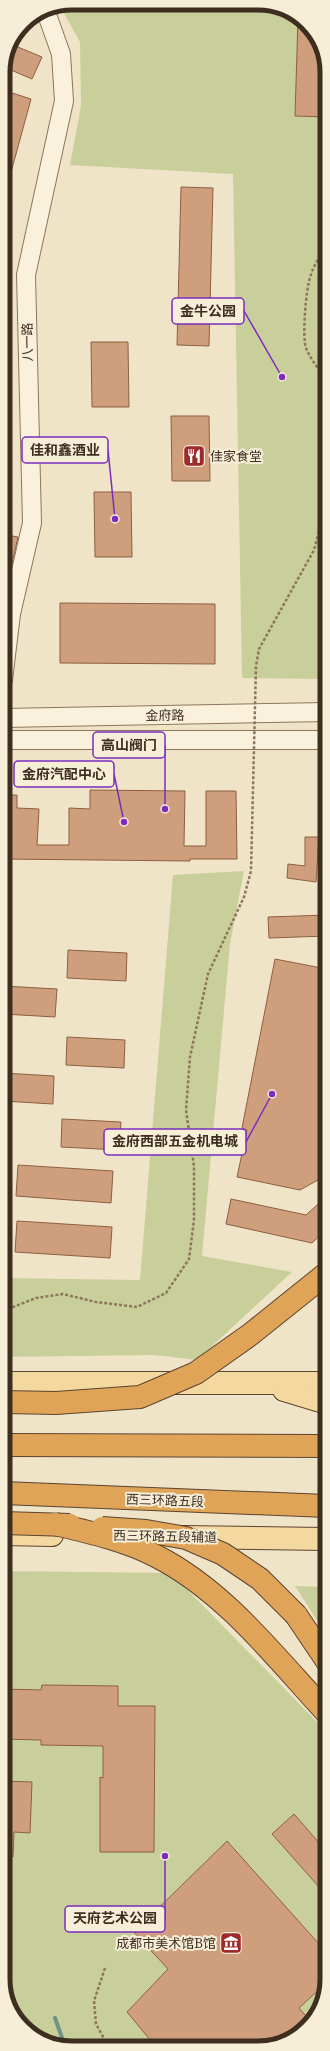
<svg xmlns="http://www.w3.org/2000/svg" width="330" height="2051" font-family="'Roboto Serif','Noto Sans SC',serif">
<rect width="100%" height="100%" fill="#f0e4c8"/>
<g fill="#c9cf9b">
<polygon points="276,5 310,27 327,67 327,679 242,678 233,174 70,165 81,106 80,42 61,8"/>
<polygon points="244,871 230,944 202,1256 292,1272 197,1360 154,1355 3,1357 3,1278 140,1280 173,875"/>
<polygon points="3,1571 171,1573 327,1732 327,1979 310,2025 288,2041 263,2048 54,2046 20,2024 3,1984"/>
<polygon points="295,1586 327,1587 327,1636"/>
</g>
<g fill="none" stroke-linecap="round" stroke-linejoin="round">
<polyline stroke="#6f938a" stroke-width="4" points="55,2018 65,2046"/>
</g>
<g fill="#cf9f7d" stroke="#8d5f41">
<polygon points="298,19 310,27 327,67 327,117 295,116"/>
<polygon points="13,45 42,57 32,79 4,67"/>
<polygon points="6,91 31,99 7,187 3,186 3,100"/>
<polygon points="181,187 213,188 209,346 177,345"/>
<polygon points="91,342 128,342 129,407 92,407"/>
<polygon points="171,416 209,416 210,481 172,481"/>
<polygon points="94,492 131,492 132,557 95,557"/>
<polygon points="7,535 18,537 7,586 3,585 3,550"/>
<polygon points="60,603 215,604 215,664 60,663"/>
<polygon points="90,790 185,791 184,846 206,846 206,791 236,791 237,859 190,859 190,861 3,859 3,795 17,795 17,808 39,809 37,845 69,845 69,808 90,809"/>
<polygon points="305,837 319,837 316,882 287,878 288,864 305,866"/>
<polygon points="327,915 327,936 269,938 268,917"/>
<polygon points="68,950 127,953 126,981 67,978"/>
<polygon points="275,959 327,969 327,1118 318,1161 322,1162 318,1180 300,1190 237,1177 247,1130 242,1128"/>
<polygon points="3,986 57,989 55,1017 3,1014"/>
<polygon points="67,1037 125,1040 124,1068 66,1065"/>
<polygon points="3,1073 54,1076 53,1104 3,1101"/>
<polygon points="62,1119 121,1122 119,1150 61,1147"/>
<polygon points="18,1165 113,1171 111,1203 16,1196"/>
<polygon points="327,1196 327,1229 312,1243 226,1224 231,1199 306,1215"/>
<polygon points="17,1221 112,1227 110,1258 15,1252"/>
<polygon points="42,1685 118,1686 118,1706 155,1706 154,1852 100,1852 100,1777 103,1778 103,1746 41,1745 41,1740 3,1739 3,1689 41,1690"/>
<polygon points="3,1781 32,1782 30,1833 14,1832 13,1857 3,1857"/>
<polygon points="294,1814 327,1852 327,1896 272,1834"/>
<polygon points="227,1841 327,1953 327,1979 325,1984 299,2008 311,2022 310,2025 288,2041 263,2048 156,2047 127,2012 168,1969 134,1932"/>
</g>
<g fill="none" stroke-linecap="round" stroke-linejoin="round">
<g stroke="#8d765c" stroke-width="20">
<g id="minor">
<polyline points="3,680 11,614 32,523 26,275 64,101 61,54 45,9"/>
<polyline points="3,718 327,712"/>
<polyline points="3,740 327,740"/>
</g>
</g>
<g stroke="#5b4430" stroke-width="24">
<g id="major">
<polyline points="3,1383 327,1383"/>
<polyline points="284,1390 327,1403"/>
<polyline points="3,1534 52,1535"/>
<polyline points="182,1537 327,1539"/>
</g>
</g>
<g stroke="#5b4430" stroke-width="24">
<g id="highway">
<polyline points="3,1445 327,1446"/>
<polyline points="3,1493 327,1506"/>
<polyline points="296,1615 327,1661"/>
</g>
</g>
<g stroke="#8d765c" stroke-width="2.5" stroke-dasharray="3 2" stroke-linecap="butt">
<path d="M327,248C319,257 313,266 310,278C306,289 302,337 306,348C311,360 319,370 327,379"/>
<polyline points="3,1311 36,1298 63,1294 96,1302 137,1307 166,1293 189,1259 194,1220 194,1167 190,1138"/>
<polyline points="105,1968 94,2001 96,2024 108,2046"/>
</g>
<use href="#minor" stroke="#faf1dc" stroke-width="18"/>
<use href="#major" stroke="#f3d9a0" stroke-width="22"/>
<use href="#highway" stroke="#e0a458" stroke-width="22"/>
<g stroke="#5b4430" stroke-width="24" stroke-linecap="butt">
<g id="highway-bridge">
<polyline points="3,1402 56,1403 140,1397 196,1373 251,1334 327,1273"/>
<polyline points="3,1523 70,1525"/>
<path d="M55,1524C89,1532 125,1540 156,1556C225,1591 275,1657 327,1713"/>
<polyline points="102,1528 146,1531 186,1538 223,1554 260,1579 296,1615"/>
</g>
</g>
<polyline stroke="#8d765c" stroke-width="2.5" stroke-dasharray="3 2" stroke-linecap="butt" points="190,1138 186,1110 190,1057 208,974 244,897 251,871 256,666 259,649 314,550 319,531 320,480 327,470"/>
<use href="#highway-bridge" stroke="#e0a458" stroke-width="22"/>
</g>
<defs>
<g id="restaurant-square" transform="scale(1.15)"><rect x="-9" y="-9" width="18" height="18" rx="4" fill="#9e2a2b" stroke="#f7eed8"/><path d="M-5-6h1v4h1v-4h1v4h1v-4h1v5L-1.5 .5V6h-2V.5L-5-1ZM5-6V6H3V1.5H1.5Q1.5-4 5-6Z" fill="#fff"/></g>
<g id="museum-square" transform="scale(1.15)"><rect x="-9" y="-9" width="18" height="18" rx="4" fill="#9e2a2b" stroke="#f7eed8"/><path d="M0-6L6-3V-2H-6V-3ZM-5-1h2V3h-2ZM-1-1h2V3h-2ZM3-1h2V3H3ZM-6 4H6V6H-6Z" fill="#fff"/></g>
</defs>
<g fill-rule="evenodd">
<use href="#restaurant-square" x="194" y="456"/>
<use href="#museum-square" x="231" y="1943"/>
</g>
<g text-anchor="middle" stroke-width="4" stroke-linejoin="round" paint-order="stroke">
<g font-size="13" fill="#3d2e20" stroke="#f7eed8">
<text transform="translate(27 342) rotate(-91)" y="5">八一路</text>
<text transform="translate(165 715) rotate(-1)" y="5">金府路</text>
<text transform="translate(165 1500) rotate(2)" y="5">西三环路五段</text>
<text transform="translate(165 1536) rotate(1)" y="5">西三环路五段辅道</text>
</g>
<g font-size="13" fill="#3d2e20" stroke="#f7eed8" text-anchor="start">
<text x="210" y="461">佳家食堂</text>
<text x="216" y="1948" text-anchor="end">成都市美术馆B馆</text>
</g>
</g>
<path d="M0 0H330V2051H0ZM72 10H258A62 62 0 0 1 320 72V1979A62 62 0 0 1 258 2041H72A62 62 0 0 1 10 1979V72A62 62 0 0 1 72 10Z" fill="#f7eed8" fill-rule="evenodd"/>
<path fill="none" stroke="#3d2e20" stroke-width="5" d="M72 10H258A62 62 0 0 1 320 72V1979A62 62 0 0 1 258 2041H72A62 62 0 0 1 10 1979V72A62 62 0 0 1 72 10Z"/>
<path fill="none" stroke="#7b2cbf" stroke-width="1.5" d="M282 377L244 311M115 519L108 450M165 809L165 745M124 822L114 774M272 1094L246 1142M165 1856L165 1919"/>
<g fill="#7b2cbf" stroke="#f7eed8" stroke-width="1.5">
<circle cx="282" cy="377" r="4"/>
<circle cx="115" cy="519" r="4"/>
<circle cx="165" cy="809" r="4"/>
<circle cx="124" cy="822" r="4"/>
<circle cx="272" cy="1094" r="4"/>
<circle cx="165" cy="1856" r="4"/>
</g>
<g fill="#f7eed8" stroke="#7b2cbf" stroke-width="1.5">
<rect x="172" y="298" width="72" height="26" rx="4"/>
<rect x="22" y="437" width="86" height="26" rx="4"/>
<rect x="93" y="732" width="72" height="26" rx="4"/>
<rect x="14" y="761" width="100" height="26" rx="4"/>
<rect x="104" y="1129" width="142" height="26" rx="4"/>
<rect x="65" y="1906" width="100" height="26" rx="4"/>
</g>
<g font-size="14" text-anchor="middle" font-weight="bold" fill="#3d2e20">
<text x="208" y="316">金牛公园</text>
<text x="65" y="455">佳和鑫酒业</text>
<text x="129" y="750">高山阀门</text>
<text x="64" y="779">金府汽配中心</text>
<text x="175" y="1146">金府西部五金机电城</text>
<text x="115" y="1923">天府艺术公园</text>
</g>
</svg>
